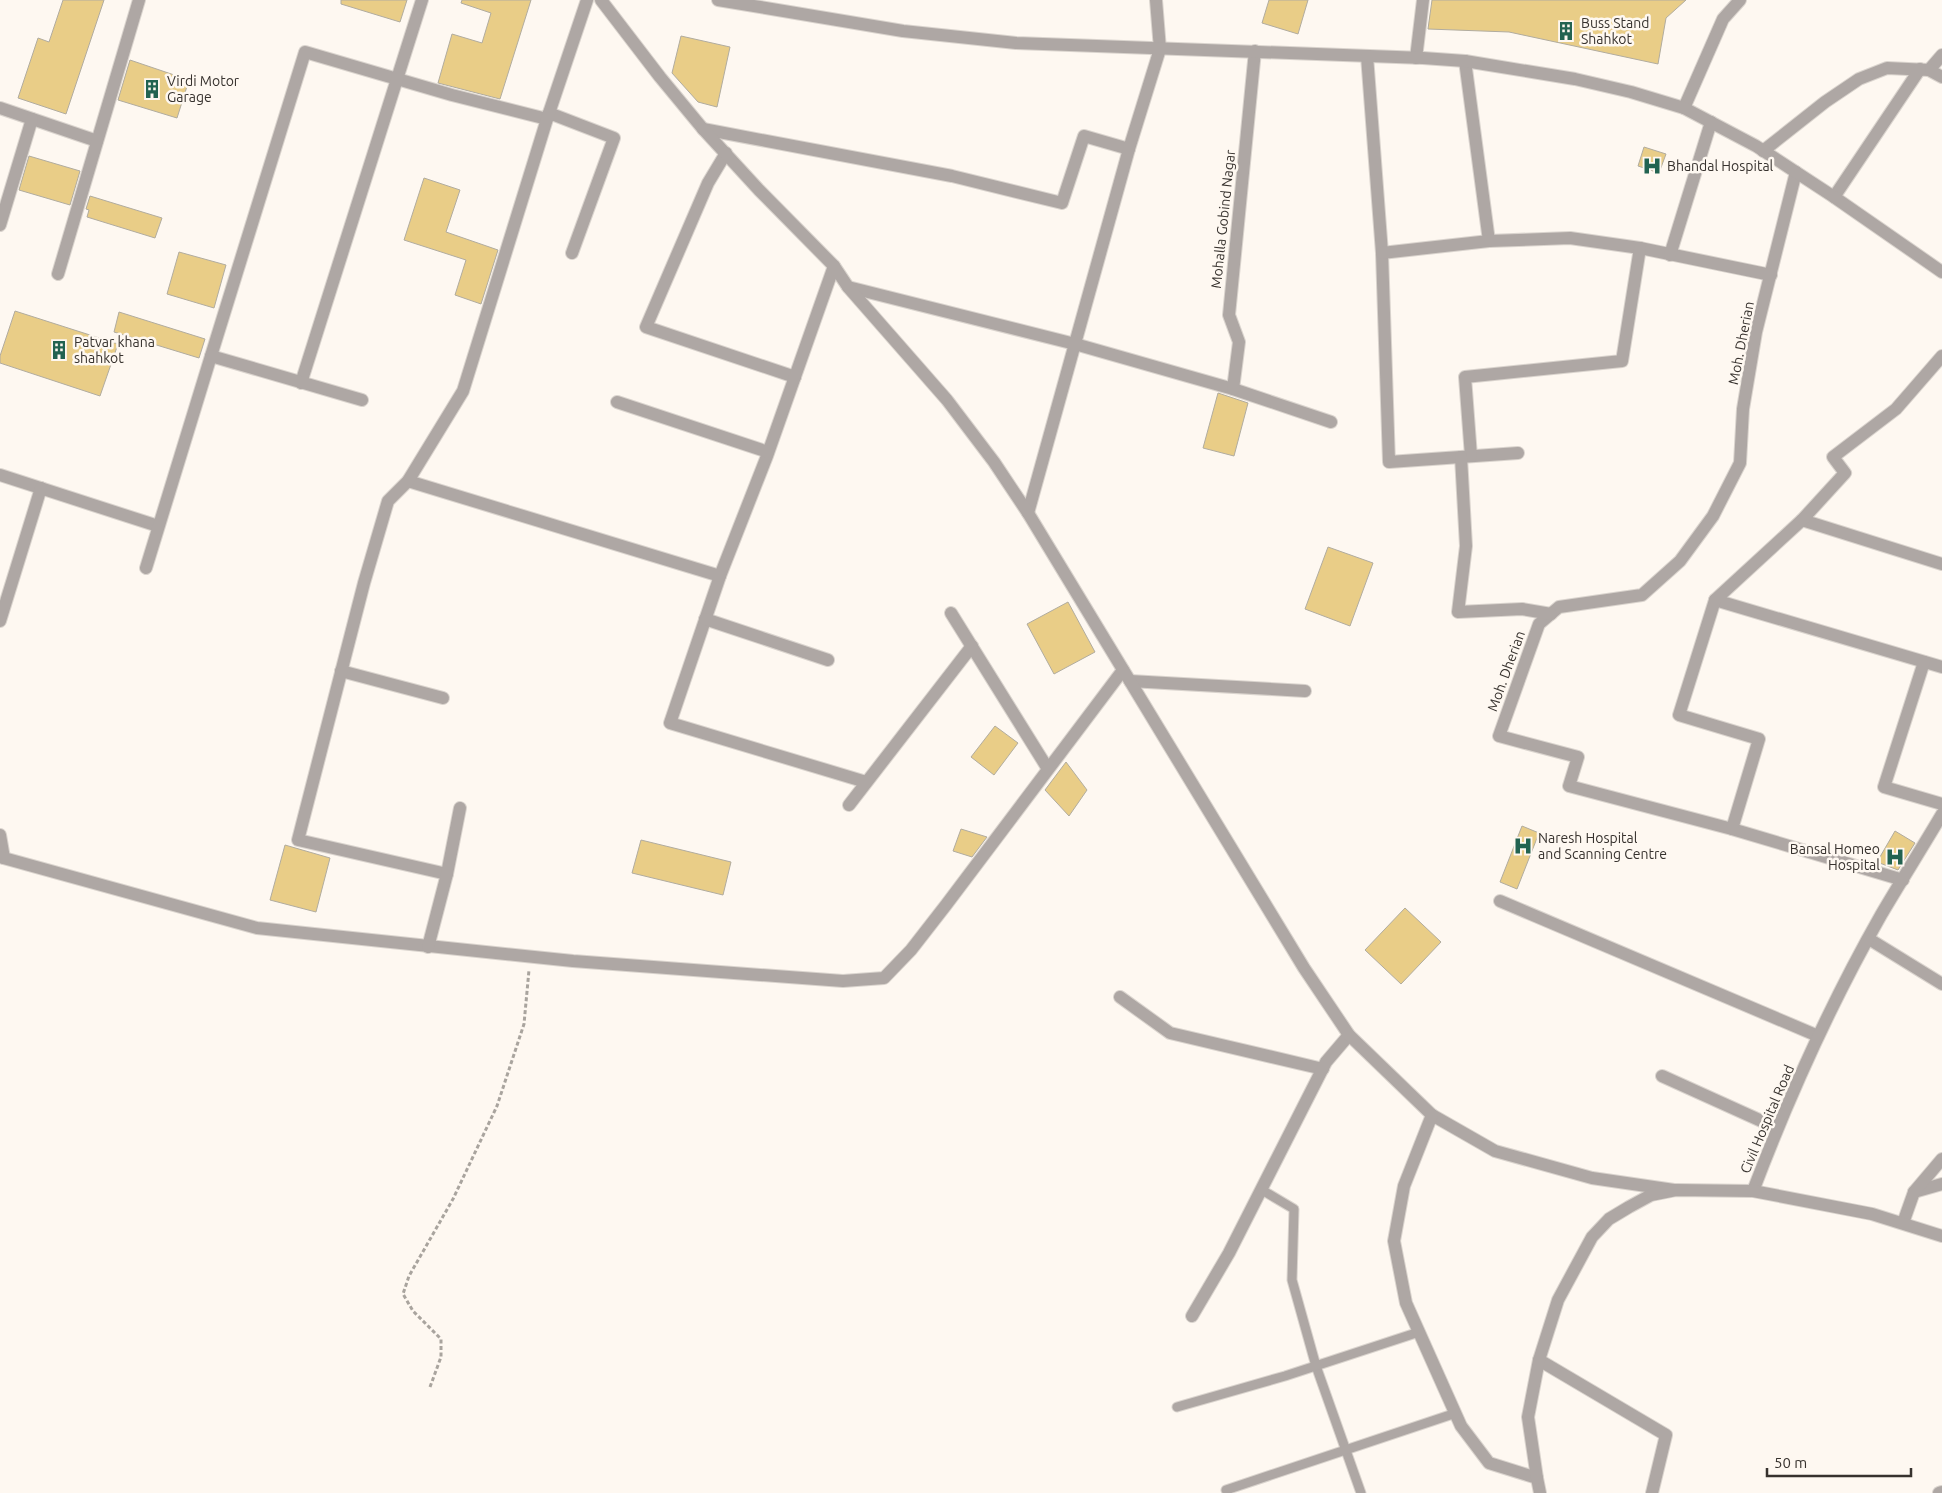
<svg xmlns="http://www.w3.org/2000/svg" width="1942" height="1493" font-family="Ubuntu,sans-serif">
<rect width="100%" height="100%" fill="#fef8f1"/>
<g fill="#e9cd87" stroke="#b1ac9f">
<polygon points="63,0 104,0 66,114 18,98 38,38 49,42"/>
<polygon points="341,0 407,0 400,22 341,4"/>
<polygon points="462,0 531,0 500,99 438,83 452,34 482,43 491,13 461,3"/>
<polygon points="1269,0 1308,0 1298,34 1262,23"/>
<polygon points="1432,0 1686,0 1666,18 1658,64 1509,32 1428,29"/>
<polygon points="681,36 730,47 717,107 698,102 672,73"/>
<polygon points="130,60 189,80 177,118 118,100"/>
<polygon points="1644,147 1666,154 1659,173 1638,166"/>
<polygon points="29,156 80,171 70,205 19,190"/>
<polygon points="424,178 460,190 446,232 498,250 481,304 455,295 466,260 404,240"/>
<polygon points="90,196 162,218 155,238 87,217 89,210 86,209"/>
<polygon points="179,252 226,265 214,308 167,294"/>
<polygon points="15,311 118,344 100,396 0,363 0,356"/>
<polygon points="119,312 205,339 199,358 114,332"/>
<polygon points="1218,393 1248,403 1234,456 1203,448"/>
<polygon points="1328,547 1373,563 1350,626 1305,609"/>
<polygon points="1068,602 1095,652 1054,674 1027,624"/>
<polygon points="995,726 1018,743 994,775 971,757"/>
<polygon points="1066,762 1087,790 1069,816 1045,790"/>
<polygon points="1522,826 1539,833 1517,889 1500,882"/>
<polygon points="961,829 987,837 972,857 953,851"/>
<polygon points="1895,831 1915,843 1898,870 1877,862"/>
<polygon points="641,840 731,862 723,895 632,873"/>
<polygon points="285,845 330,858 316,912 270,900"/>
<polygon points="1405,908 1441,942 1401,984 1365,950"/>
</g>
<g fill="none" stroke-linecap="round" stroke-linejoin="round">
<g stroke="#dad4ce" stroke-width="11">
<g id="service">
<polyline points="1262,1190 1294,1209 1292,1280 1316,1366 1361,1493"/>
<polyline points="1177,1407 1285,1376 1419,1332"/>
<polyline points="1226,1490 1456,1413"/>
</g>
</g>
<g stroke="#dad4ce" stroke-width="14">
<polyline id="pedestrian" points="1939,1493 1942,1492"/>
</g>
<g stroke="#dad4ce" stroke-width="14">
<g id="minor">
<polyline points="1367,56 1382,253 1389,462 1518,453"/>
<polyline points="1416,58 1423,0"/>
<polyline points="1465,61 1489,241"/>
<polyline points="1929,70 1942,55"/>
<polyline points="0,108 97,141"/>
<polyline points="1684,108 1723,19 1740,0"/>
<polyline points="549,113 614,138 572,253"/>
<polyline points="703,129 952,176 1062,203 1084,136 1129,149"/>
<polyline points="1763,151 1825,102 1859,79 1887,68 1929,70 1942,77"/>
<polyline points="726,153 708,183 646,327 795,377"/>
<polyline points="1796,172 1756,332 1743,409 1740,463 1713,516 1680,561 1642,595 1559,607 1539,624 1499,736 1578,757 1569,786 1732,829 1903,880"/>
<polyline points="1834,197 1920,69"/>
<polyline points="0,225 32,119"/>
<polyline points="1382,253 1489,241 1570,238 1640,248 1771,275"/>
<polyline points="1670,255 1711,122"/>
<polyline points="834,266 767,456 720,576 670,723 866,782"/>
<polyline points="58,274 139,0"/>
<polyline points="848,287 1075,344 1233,389 1331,422"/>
<polyline points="211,356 305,52 452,95 547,119"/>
<polyline points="301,383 422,0"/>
<polyline points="1233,389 1239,342 1229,315 1255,51"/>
<polyline points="617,402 768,452"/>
<polyline points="1471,456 1465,377 1622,361 1640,248"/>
<polyline points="1461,457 1466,546 1458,612 1522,609 1551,614"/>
<polyline points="0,475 158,526"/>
<polyline points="408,481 720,576"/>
<polyline points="1028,513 1129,149 1160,49 1156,0"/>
<polyline points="1802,520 1942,564"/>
<polyline points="146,568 211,356 362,400"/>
<polyline points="1715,600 1942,667"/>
<polyline points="951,613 1048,769"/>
<polyline points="705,619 828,660"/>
<polyline points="0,621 41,488"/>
<polyline points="1924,662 1884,787 1942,804"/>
<polyline points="341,671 443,698"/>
<polyline points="1130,681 1305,691"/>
<polyline points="849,805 972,646"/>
<polyline points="1732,829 1759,739 1679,715 1715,600 1802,520 1845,473 1833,457 1896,409 1942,356"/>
<polyline points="0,835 4,858"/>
<polyline points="0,857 257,928 573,961 843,981 884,978 911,950 946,905 1123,670"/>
<polyline points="447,874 298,840 364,583 388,501 408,481 463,391 547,119 587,0"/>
<polyline points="1500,901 1818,1036"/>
<polyline points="1869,939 1942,984"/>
<polyline points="428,947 447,874 460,808"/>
<polyline points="1120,997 1170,1033 1323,1069"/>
<polyline points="1662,1076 1777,1128"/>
<polyline points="1432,1115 1495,1151 1592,1178 1674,1190"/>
<polyline points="1914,1192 1942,1184"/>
<polyline points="1903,1223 1914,1192 1942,1159"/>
<polyline points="1192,1316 1229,1253 1326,1062 1349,1035"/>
<polyline points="1539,1360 1666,1435 1652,1493"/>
</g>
</g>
<g stroke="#dad4ce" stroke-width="14">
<g id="tertiary">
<polyline points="601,0 660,77 703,129 759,190 834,266 848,287 947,400 994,462 1028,513 1304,968 1349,1035 1432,1115 1404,1186 1394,1241 1406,1303 1461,1426 1489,1463 1537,1478 1540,1493"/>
<polyline points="718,0 903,31 1016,43 1423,58 1465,61 1575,79 1631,92 1684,108 1756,146 1834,197 1942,272"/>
<path d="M1753,1191C1789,1096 1831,1003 1881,915C1901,881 1922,848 1942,814"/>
<polyline points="1537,1478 1528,1417 1539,1360 1558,1300 1592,1237 1609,1219 1629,1207 1651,1195 1676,1190 1753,1191 1872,1214 1942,1236"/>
</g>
</g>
<polyline stroke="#a9a49e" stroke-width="3" stroke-dasharray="4 2.5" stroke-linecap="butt" points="430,1387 441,1357 441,1339 413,1311 403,1294 409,1276 453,1199 497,1106 524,1024 529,970"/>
<use href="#service" stroke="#aea7a4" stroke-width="9"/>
<use href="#pedestrian" stroke="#aea7a4" stroke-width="12"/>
<use href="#minor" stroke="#aea7a4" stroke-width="12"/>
<use href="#tertiary" stroke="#aea7a4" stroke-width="12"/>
</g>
<defs>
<g id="building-bare" transform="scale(1.5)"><path d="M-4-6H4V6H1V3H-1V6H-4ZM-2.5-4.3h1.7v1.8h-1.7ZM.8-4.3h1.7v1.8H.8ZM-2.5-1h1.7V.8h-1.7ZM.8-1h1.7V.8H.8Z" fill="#226351" stroke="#fef8f1" stroke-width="2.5" paint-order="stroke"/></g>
<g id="hospital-bare" transform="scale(1.5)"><path d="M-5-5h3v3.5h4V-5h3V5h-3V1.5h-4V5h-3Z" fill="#226351" stroke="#fef8f1" stroke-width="2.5" paint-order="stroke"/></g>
</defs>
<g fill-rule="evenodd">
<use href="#building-bare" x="1566" y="31"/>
<use href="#building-bare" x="152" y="89"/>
<use href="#hospital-bare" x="1652" y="166"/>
<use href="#building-bare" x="59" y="350"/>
<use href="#hospital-bare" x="1523" y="846"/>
<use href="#hospital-bare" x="1895" y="857"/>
</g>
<g text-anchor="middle" stroke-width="5" stroke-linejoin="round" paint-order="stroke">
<g font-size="14" fill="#37322e" stroke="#fef8f1" text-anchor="start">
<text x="1581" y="28">Buss Stand<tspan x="1581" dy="16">Shahkot</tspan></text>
<text x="167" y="86">Virdi Motor<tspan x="167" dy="16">Garage</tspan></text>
<text x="1667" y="171">Bhandal Hospital</text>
<text x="74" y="347">Patvar khana<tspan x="74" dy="16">shahkot</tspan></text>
<text x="1538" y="843">Naresh Hospital<tspan x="1538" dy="16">and Scanning Centre</tspan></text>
<text x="1880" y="854" text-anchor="end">Bansal Homeo<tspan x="1880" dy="16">Hospital</tspan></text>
</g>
<g font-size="14" fill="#37322e" stroke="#fef8f1">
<text transform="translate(1223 219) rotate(-84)" y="5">Mohalla Gobind Nagar</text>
<text transform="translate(1741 343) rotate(-79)" y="5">Moh. Dherian</text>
<text transform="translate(1506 671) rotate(-70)" y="5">Moh. Dherian</text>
<text transform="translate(1767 1119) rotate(-67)" y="5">Civil Hospital Road</text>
</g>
</g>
<path d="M1767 1468v8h144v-8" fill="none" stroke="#37322e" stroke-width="2.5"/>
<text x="1774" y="1468" font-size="15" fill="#37322e" stroke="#fef8f1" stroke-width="4" paint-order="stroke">50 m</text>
</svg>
